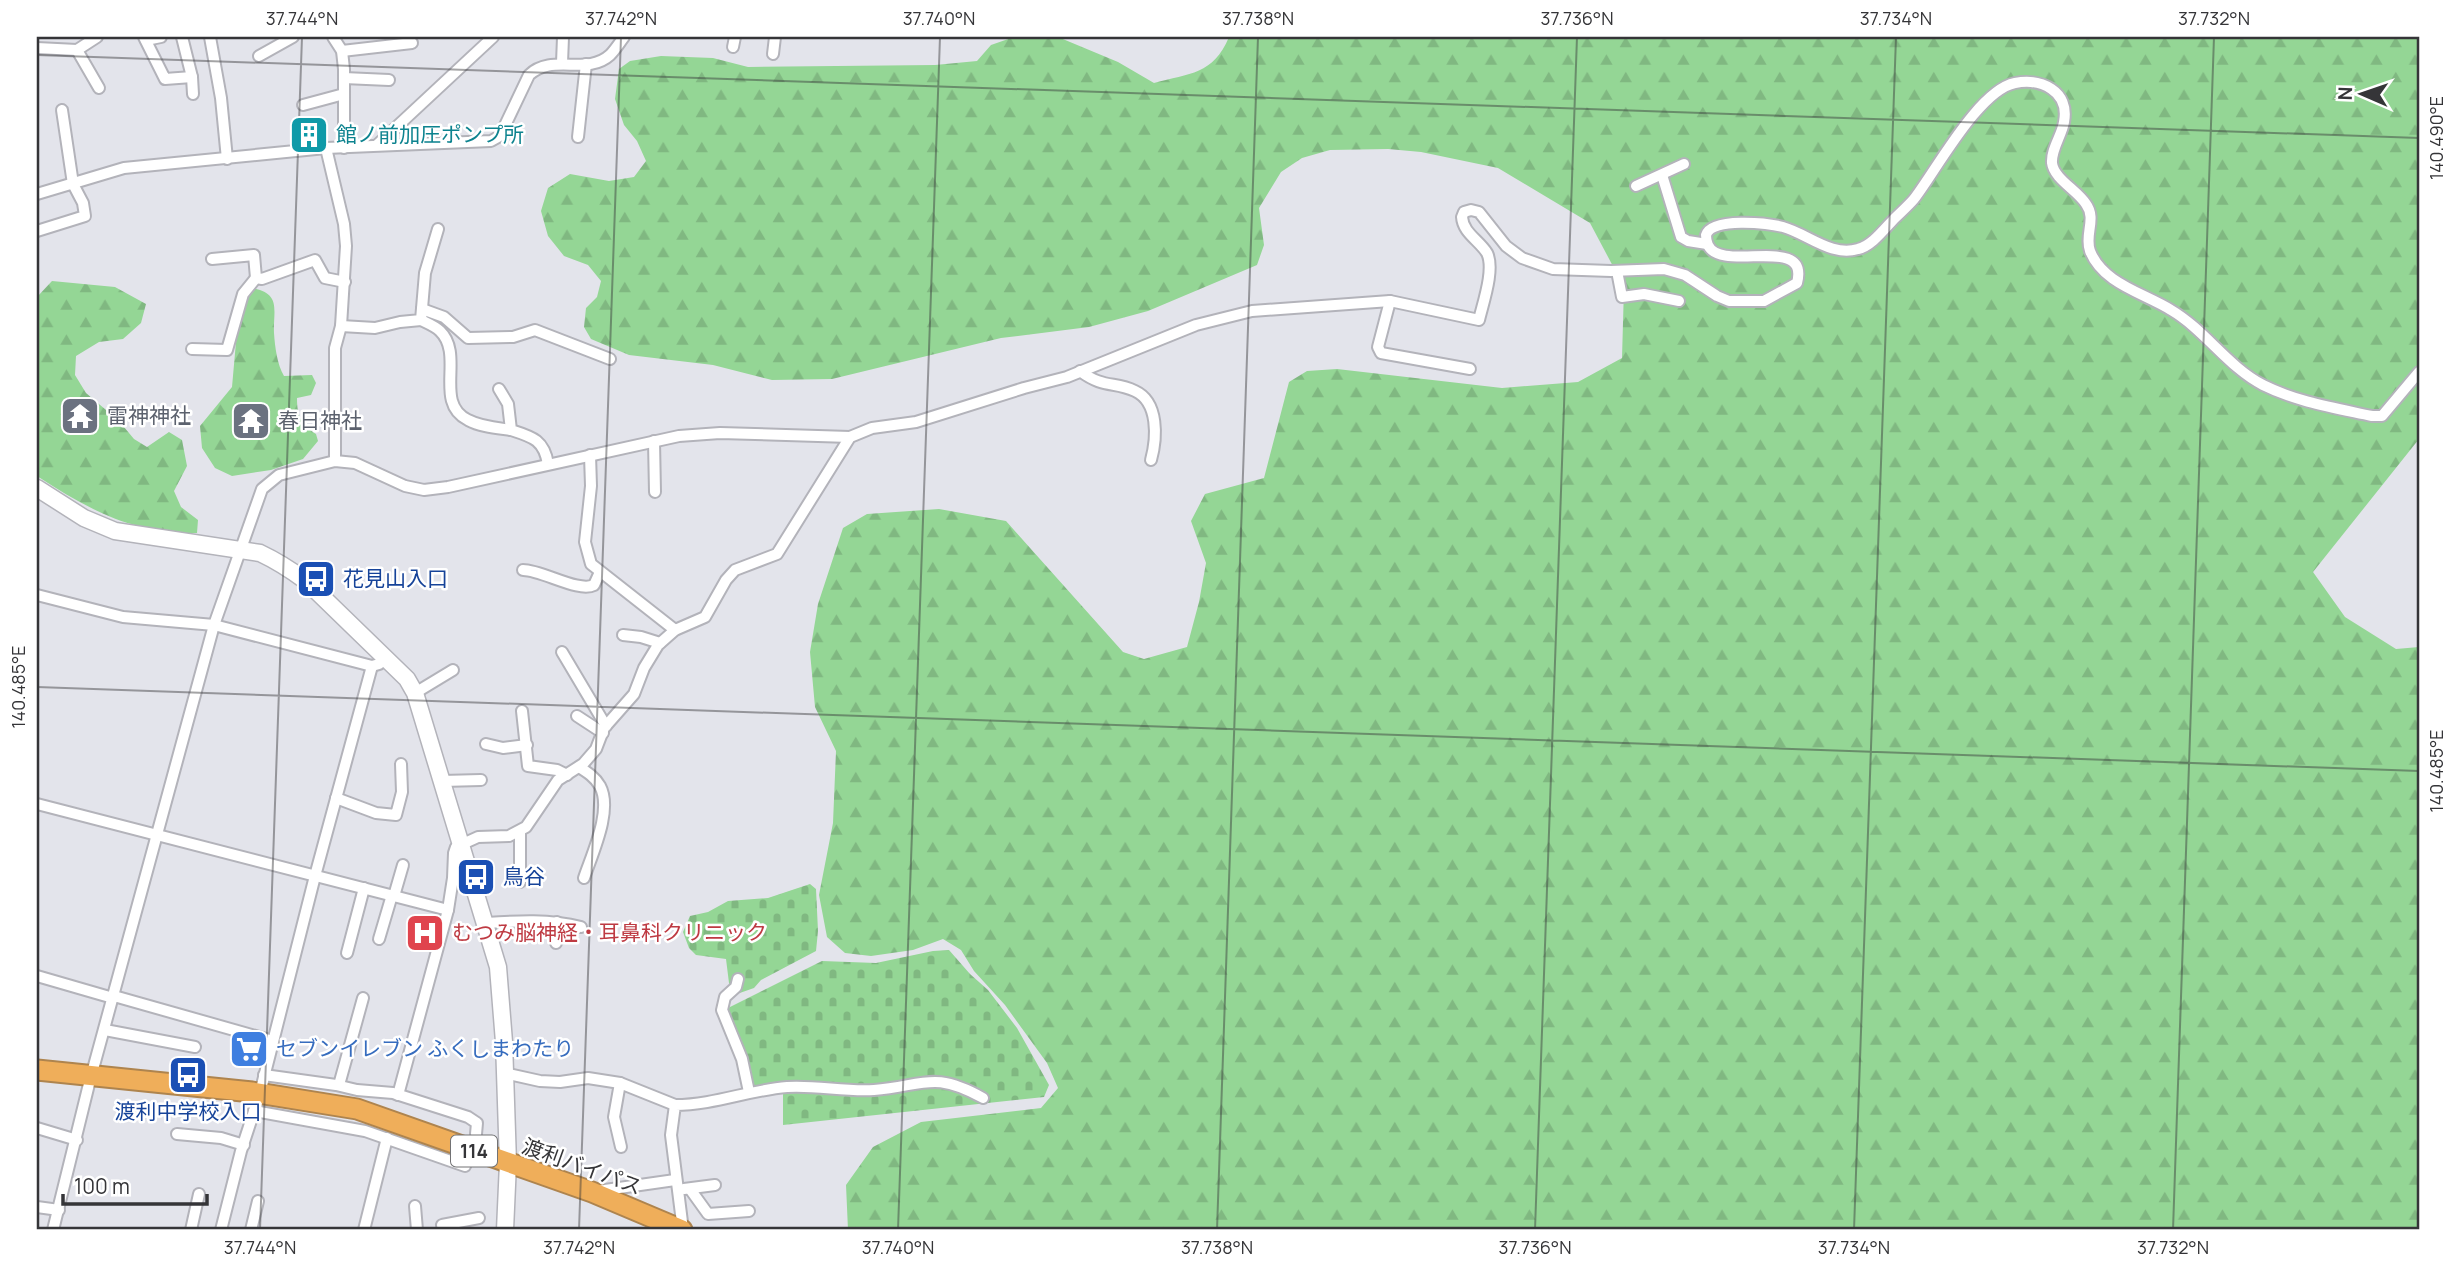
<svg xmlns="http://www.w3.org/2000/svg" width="2456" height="1267" font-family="Manrope,'Noto Sans JP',sans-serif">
<defs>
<pattern id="forest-firs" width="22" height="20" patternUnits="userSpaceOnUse" patternTransform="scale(1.75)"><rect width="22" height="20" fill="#94d695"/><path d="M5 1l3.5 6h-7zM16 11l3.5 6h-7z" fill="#80b881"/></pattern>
<pattern id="cemetery-stones" width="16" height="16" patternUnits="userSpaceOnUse" patternTransform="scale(1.75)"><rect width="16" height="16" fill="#94d695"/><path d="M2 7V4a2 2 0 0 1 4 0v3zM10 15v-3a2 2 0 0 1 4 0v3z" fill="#80b881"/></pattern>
</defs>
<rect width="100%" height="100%" fill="#e3e4eb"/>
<g fill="url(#forest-firs)">
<path d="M1014,37H1058L1118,62L1154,83C1190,73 1213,75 1229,37H2419V439L2313,572L2345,617L2396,649L2419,647V1230H848L846,1185L873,1147L921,1122L1041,1108L1058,1088L1047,1063L1005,1005L974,971L961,950L943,939L913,950L871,956L845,953L827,937L819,895L833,823L836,751L815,707L810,652L818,604L843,528L867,514L939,509L1006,521L1123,652L1144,659L1187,647L1199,602L1206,563L1191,521L1205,494L1264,478L1289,382L1307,371L1337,369L1502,388L1578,382L1622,358L1624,287L1590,223L1498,168L1421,152L1388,149L1330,150L1302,158L1281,172L1259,208L1264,245L1257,265L1148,311L1089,327L1001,338L832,379L772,380L713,365L629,355L591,339L584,327L586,308L597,297L601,281L588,265L564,256L548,236L541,211L548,188L570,174L609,181L634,177L646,161L637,141L624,125L615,99L619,69L630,61L661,56L713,58L748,67L935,65L977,61L991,45Z"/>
<path d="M52,281L115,287L146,304L141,323L123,339L99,342L76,356L75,375L86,393L119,421L134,439L147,447L169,432L182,440L187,466L174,491L181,507L198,520L197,533C133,534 89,510 37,476V297Z"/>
<path d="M251,288C282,293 273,310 274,333C275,347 277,364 284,376L312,375L316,383L311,395L297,398C297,416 301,425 316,434L318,441L303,459L271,470L232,476L215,468L202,448L200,426L232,387L239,308Z"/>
</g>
<g fill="url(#cemetery-stones)">
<polygon points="810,884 816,889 818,931 816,951 761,980 754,988 734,995 729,983 726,959 696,955 689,948 683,932 690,916 708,912 728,901 768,898"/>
<polygon points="949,950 970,974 988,990 1017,1028 1049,1085 1044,1097 783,1125 783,1086 752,1088 745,1057 728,1008 822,961 876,963 933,951"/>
</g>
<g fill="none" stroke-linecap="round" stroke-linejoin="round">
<g stroke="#b3b3ba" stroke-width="14">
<g id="street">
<polyline points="97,37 77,50 99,88"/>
<polyline points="144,37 165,79 192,77"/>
<polyline points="182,37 192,77 193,94"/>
<polyline points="210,37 221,98 227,159"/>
<polyline points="333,37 342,51 344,69 344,148"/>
<polyline points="146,40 161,37"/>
<polyline points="733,47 735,37"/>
<polyline points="37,48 77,50"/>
<polyline points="342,51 412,43"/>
<polyline points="773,54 775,37"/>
<polyline points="259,56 293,37"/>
<polyline points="562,63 563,37"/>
<polyline points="344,78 389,80"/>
<polyline points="303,105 344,94"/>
<polyline points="578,137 586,64"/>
<polyline points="377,145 493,37"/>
<polyline points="326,148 344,224 346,246 341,326 335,348 335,461"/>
<polyline points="1662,175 1681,237 1688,241 1707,244"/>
<polyline points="1636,186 1684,164"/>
<path d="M37,194L124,168L326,148L491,141L500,136L529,75C552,53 587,76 610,55C615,50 620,42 624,37"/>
<polyline points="37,231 85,216 83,203 73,184 62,110"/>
<polyline points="212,259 254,255 256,278 262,279 315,260 325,278 345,282"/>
<polyline points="1617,271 1622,297 1644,294 1679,301"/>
<polyline points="1390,301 1378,347 1381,353 1470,369"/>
<polyline points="422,309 444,317 468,338 513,337 535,330 610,359"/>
<path d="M421,320C427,323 435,326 440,331C465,355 433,403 468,420C481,427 497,428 511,430"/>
<polyline points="341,326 375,328 400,322 421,320 425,273 438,229"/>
<polyline points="192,349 227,350 243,294 256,278"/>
<path d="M1080,371C1104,389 1114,381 1135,391C1159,402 1157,438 1151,460"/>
<path d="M499,389L508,404L511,430C533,437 544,440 548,464"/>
<polyline points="654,441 655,492"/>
<polyline points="590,455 591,486 585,542 591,564 675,630"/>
<path d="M523,570C542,570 579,593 594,585L600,572"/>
<polyline points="37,595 123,617 214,625 372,666 379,664"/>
<polyline points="623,635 641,637 660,643"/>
<polyline points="562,652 606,726"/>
<polyline points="415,693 453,670"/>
<polyline points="522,711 528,766 557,770 567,775"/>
<polyline points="577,716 603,733"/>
<polyline points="486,744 503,748 527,745"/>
<path d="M579,767C587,772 595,777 600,786C613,810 592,854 584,878"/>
<polyline points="442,781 481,780"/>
<polyline points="336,798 376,813 396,815 402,792 401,764"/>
<polyline points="37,804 448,910"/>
<polyline points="520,832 520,882"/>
<polyline points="394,896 403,865"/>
<path d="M486,923C518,921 549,919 581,927"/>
<polyline points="379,939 392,895"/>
<polyline points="556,943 557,922"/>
<polyline points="347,953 364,888"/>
<polyline points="37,976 113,998"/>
<polyline points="738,979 736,987 725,997 722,1010 742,1059 749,1092"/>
<polyline points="114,996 273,1041"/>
<polyline points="105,1030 195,1047"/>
<polyline points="504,1073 540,1081 560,1082 588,1078 620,1083 675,1105"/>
<polyline points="264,1075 336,1085 357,1090 393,1093 468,1117 477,1123 476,1134"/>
<polyline points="620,1083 614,1117 621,1147"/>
<polyline points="339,1085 363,998"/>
<path d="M398,1095L448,910L453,878L454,853L456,847L478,837L509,836L526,827L558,780L583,764L596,749L604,728L634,694L644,668L658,645L675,630L705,617L726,580L735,570L777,554L850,437L872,428L916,422L1024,388L1067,377L1196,325L1252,311L1390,301L1479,320C1483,303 1495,269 1487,253C1479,240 1463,233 1462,217L1464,212L1471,210L1479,212L1506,246L1522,258L1553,269L1611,271L1664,269L1685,275L1717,296L1729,301H1764L1797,283C1810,233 1721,274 1708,245C1707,243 1706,237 1706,235C1712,217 1768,223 1783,227C1808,234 1831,257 1858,249C1872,246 1885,228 1895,218C1901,212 1908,206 1914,199C1937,169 1979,90 2015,83C2041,78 2070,91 2064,122C2062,135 2051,149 2052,163C2054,179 2077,190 2086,204C2097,219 2084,235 2090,251C2103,284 2144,293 2171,310C2205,330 2228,367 2263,385C2297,402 2335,408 2372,416H2382L2419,372"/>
<polyline points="254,1111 365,1131 465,1166 466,1163"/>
<polyline points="37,1128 77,1140"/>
<polyline points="177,1134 221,1138 244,1145"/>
<polyline points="684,1189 715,1185"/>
<polyline points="690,1189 708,1214 749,1211"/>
<polyline points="598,1191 675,1180"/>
<polyline points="415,1206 417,1230"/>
<polyline points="37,1207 59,1210"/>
<polyline points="53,1230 89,1084 214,625 262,489 279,475 335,461 355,463 405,486 424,490 448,487 679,436 720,433 850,437"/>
<polyline points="191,1230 199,1194"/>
<polyline points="221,1230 241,1151 260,1093 315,876 372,666"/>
<polyline points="251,1230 258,1201"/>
<polyline points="364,1230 387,1138"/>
<polyline points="443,1230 442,1225 479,1218"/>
<path d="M683,1230L671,1135L675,1105C714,1105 749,1090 787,1087C816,1085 845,1092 874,1090C924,1086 933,1070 983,1098"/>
</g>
</g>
<g stroke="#b3b3ba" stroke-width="19">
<path id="secondary" d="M37,488L84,518L115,531L260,553C277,561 291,570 306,581L407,679L415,693L498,967L504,1042L508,1163L505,1230"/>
</g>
<g stroke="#ae844e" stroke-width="23">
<polyline id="highway" points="37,1070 252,1092 357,1109 592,1192 682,1230"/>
</g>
<use href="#street" stroke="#fff" stroke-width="10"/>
<use href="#secondary" stroke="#fff" stroke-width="16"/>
<use href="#highway" stroke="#efae5a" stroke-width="19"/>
</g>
<path fill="none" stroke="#353538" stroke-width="2" stroke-opacity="0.45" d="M37,55L2419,138M37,687L2419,771M260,1230L302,37M579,1230L621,37M898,1230L940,37M1217,1230L1258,37M1535,1230L1577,37M1854,1230L1896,37M2173,1230L2214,37"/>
<defs>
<g id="building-square" transform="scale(2.0125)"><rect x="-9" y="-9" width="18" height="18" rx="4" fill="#0f9aa8" stroke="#fff"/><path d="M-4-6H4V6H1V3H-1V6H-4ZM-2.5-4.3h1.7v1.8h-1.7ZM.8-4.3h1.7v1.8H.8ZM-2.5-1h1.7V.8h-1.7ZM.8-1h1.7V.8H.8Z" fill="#fff"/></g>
<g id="temple-square" transform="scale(2.0125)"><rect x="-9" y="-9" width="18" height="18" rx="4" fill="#6b7280" stroke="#fff"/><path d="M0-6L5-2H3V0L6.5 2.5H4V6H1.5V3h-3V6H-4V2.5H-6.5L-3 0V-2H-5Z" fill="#fff"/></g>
<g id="bus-square" transform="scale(2.0125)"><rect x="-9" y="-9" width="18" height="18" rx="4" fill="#1a4fb4" stroke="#fff"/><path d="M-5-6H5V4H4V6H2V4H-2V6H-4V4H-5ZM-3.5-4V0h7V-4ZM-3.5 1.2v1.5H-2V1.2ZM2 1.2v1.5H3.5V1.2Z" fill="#fff"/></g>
<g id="hospital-square" transform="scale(2.0125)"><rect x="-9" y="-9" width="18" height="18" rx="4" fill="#e0444e" stroke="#fff"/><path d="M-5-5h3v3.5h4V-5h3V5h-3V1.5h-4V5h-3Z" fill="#fff"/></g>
<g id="supermarket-square" transform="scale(2.0125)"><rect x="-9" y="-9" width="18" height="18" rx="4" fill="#3f7fe0" stroke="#fff"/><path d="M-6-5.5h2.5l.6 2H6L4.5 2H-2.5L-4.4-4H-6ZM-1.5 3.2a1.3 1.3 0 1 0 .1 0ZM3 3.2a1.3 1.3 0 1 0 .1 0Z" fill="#fff"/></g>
</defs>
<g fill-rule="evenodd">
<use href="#building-square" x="309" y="135"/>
<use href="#temple-square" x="80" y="416"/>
<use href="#temple-square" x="251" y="421"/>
<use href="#bus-square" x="316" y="579"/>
<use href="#bus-square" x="476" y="877"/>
<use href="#hospital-square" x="425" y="933"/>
<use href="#supermarket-square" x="249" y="1049"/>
<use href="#bus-square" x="188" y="1075"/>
</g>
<g text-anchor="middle" stroke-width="5" stroke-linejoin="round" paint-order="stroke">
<rect fill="#fff" stroke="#727274" stroke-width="2" x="451" y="1135.5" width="46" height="31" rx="5"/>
<g font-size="19" font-weight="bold" fill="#353538">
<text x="474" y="1158">114</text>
</g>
<g font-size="21" fill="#0d838f" stroke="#fff" text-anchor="start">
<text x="336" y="142">館ノ前加圧ポンプ所</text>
</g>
<g font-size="21" fill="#5b616d" stroke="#fff" text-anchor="start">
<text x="107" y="423">雷神神社</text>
<text x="278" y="428">春日神社</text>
</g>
<g font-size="21" fill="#164399" stroke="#fff" text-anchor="start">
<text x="343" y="586">花見山入口</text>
<text x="503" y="884">鳥谷</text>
<text x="188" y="1119" text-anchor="middle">渡利中学校入口</text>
</g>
<g font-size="21" fill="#be3a42" stroke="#fff" text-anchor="start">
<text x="452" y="940">むつみ脳神経・耳鼻科クリニック</text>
</g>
<g font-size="21" fill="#366cbe" stroke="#fff" text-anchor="start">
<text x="276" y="1056">セブンイレブン ふくしまわたり</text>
</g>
<g font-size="21" fill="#353538" stroke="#fff">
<text transform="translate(582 1167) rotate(20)" y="7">渡利バイパス</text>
</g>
</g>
<rect width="2456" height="1267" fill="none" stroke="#ffffff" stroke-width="77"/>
<g transform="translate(2362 94) rotate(272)" stroke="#ffffff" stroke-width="5" paint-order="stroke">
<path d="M0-5L12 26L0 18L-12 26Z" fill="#353538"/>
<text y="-10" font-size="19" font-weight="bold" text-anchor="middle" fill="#353538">N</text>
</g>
<path d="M63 1194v10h144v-10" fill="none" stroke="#353538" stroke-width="3.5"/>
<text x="74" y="1194" font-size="21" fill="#353538" stroke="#ffffff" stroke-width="5" paint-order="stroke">100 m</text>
<rect x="38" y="38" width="2380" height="1190" fill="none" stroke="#353538" stroke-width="2.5"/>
<g font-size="18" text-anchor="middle" fill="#353538">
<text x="302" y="25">37.744°N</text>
<text x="621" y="25">37.742°N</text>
<text x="939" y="25">37.740°N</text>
<text x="1258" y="25">37.738°N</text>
<text x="1577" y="25">37.736°N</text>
<text x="1896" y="25">37.734°N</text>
<text x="2214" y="25">37.732°N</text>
<text transform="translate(2437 138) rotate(-90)" y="6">140.490°E</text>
<text transform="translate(19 687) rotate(-90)" y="6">140.485°E</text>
<text transform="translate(2437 771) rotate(-90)" y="6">140.485°E</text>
<text x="260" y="1254">37.744°N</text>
<text x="579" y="1254">37.742°N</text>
<text x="898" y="1254">37.740°N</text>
<text x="1217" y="1254">37.738°N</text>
<text x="1535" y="1254">37.736°N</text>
<text x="1854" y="1254">37.734°N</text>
<text x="2173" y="1254">37.732°N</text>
</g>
</svg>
